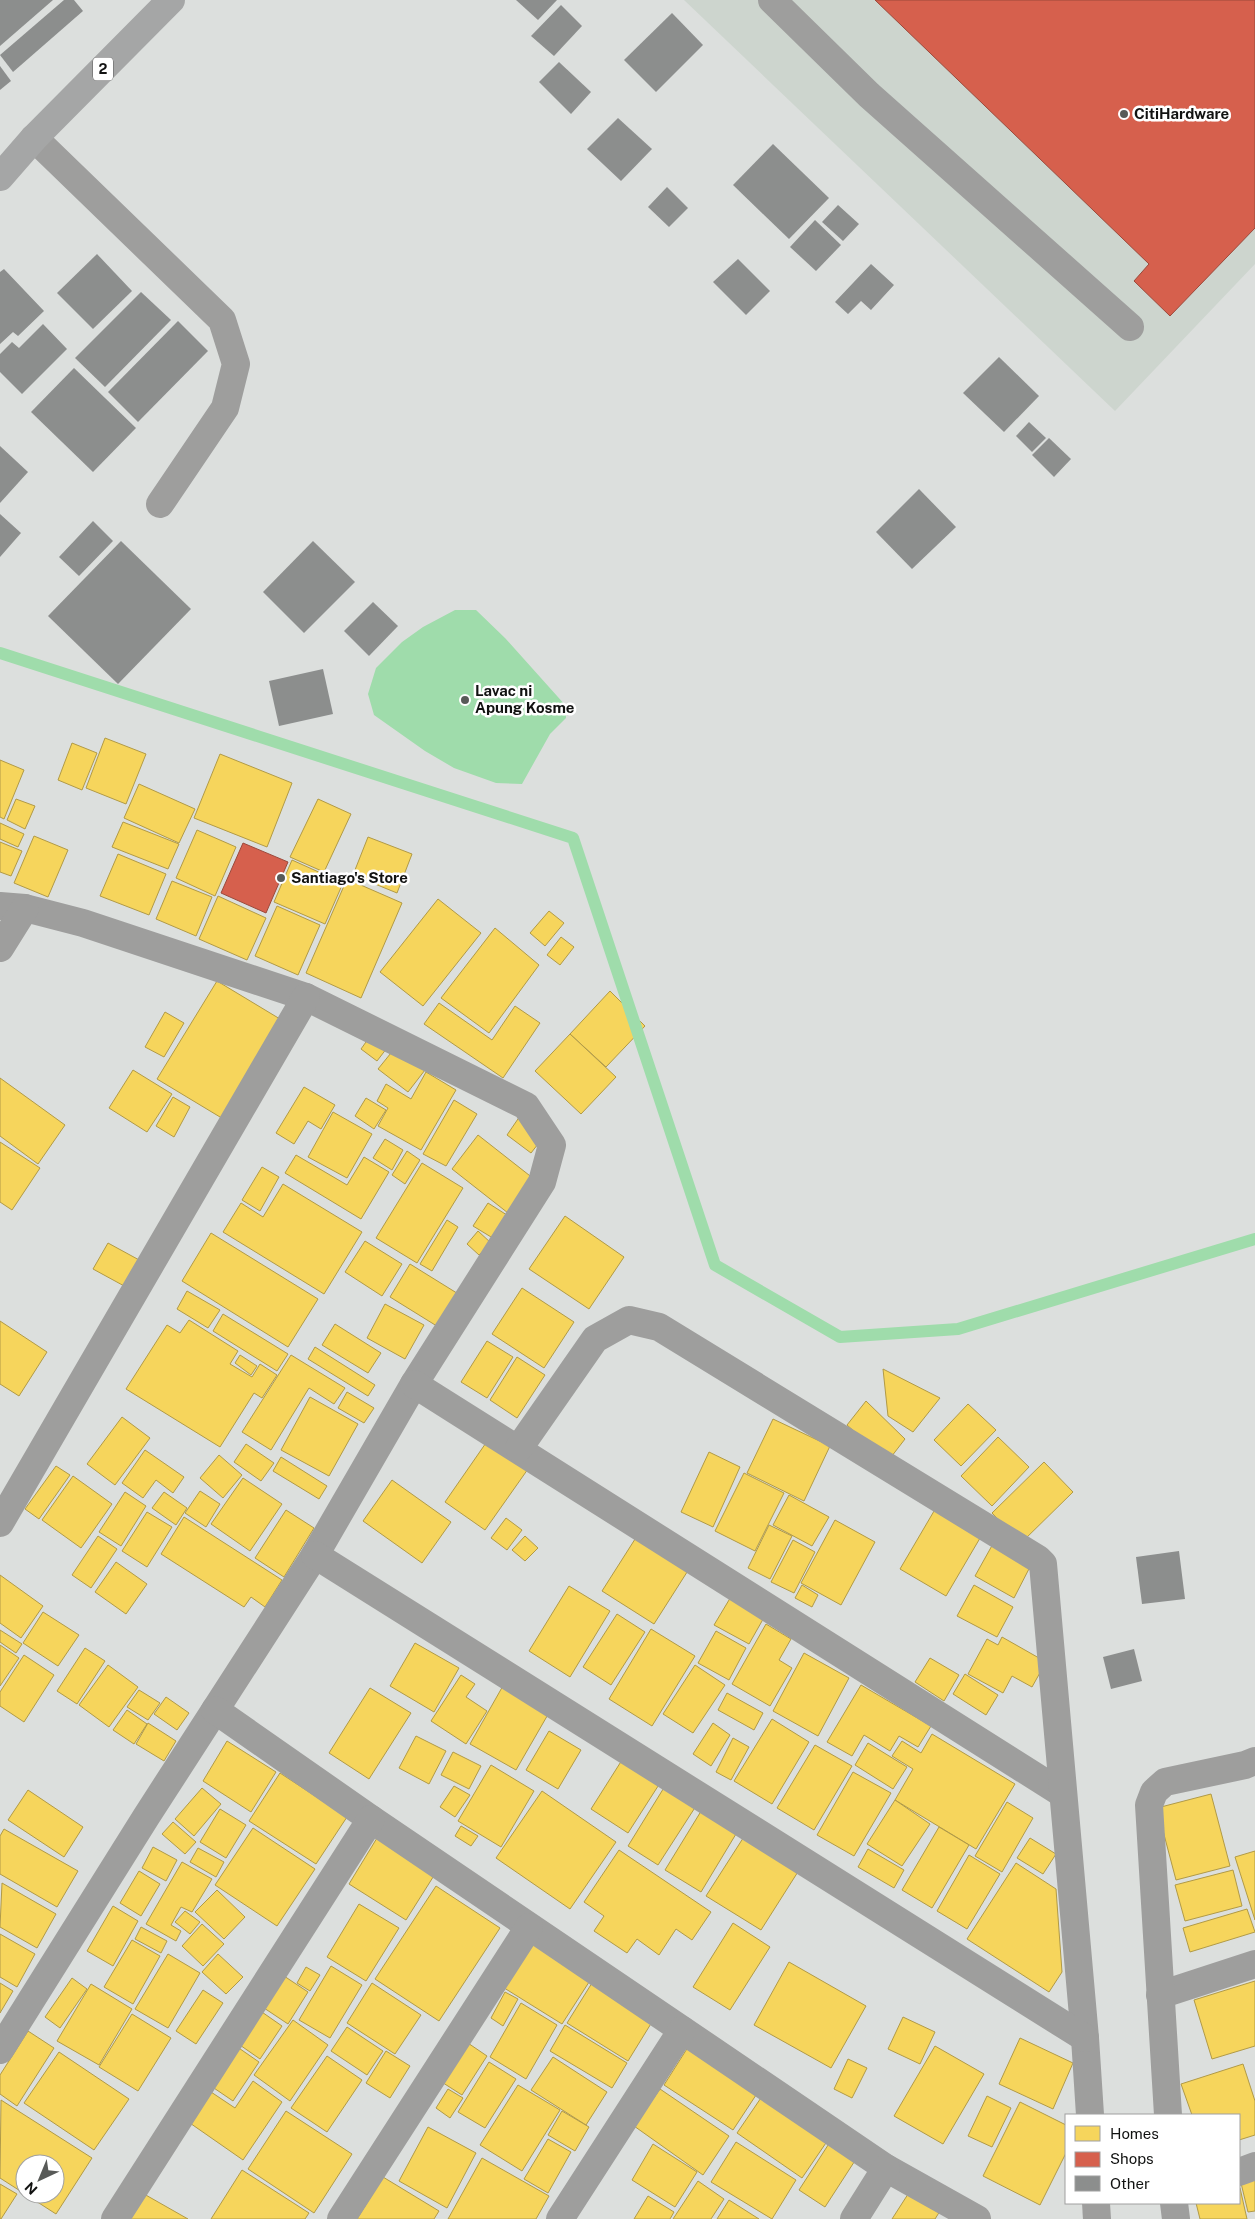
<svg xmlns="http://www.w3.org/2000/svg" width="1255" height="2219" font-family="'Public Sans',sans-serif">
<rect width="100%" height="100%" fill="#dcdfdd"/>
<polygon fill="#cdd5ce" points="684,0 1255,0 1255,264 1115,411"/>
<polygon fill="#9fdcab" points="455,610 476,610 505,638 566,706 566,718 550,734 522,784 496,783 454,768 425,751 374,715 368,694 376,668 402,642 423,627"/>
<g fill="#f6d55c" stroke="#b19a46">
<polygon points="105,738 146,754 126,804 86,788"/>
<polygon points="72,743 97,753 82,790 58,780"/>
<polygon points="220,754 292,783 267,847 194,818"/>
<polygon points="0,760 24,770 4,819 0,817"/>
<polygon points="139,784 195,809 179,843 124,818"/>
<polygon points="16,799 35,806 25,829 7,820"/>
<polygon points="318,799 351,814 324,872 290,857"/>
<polygon points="123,822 179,844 168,869 112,847"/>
<polygon points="0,823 24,834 18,847 0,839"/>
<polygon points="197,830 236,847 215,896 176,878"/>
<polygon points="34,836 68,850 48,897 14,883"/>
<polygon points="368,837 412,854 397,893 353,875"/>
<polygon points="0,842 22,851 11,876 0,872"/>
<polygon points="118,854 166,874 149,915 100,896"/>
<polygon points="292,860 343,883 325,924 274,902"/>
<polygon points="347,879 402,903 361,998 306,973"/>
<polygon points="172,881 212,897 196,936 156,919"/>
<polygon points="218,896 266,918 247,960 199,939"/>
<polygon points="438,899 481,933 423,1006 380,972"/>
<polygon points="277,906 320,925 298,975 255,956"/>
<polygon points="549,911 564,923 545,946 530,933"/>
<polygon points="495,928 539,965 489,1033 441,998"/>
<polygon points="561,937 574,947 560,965 547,955"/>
<polygon points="217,981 285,1022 225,1120 157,1079"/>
<polygon points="610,991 645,1026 606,1067 570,1034"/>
<polygon points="439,1003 492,1040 515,1006 540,1023 503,1078 424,1024"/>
<polygon points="165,1012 184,1023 164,1057 145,1047"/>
<polygon points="570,1034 616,1077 581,1114 535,1071"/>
<polygon points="371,1035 387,1048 377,1061 361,1049"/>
<polygon points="395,1048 425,1070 408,1092 378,1069"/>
<polygon points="133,1070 172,1094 147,1132 109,1108"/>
<polygon points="426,1072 456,1090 421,1150 378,1126 388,1108 377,1101 386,1084 411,1099"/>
<polygon points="0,1078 65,1125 38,1164 0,1136"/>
<polygon points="304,1087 335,1105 321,1129 308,1121 294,1144 276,1133"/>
<polygon points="173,1097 190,1107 174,1137 156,1126"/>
<polygon points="366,1098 386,1110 374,1129 355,1116"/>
<polygon points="454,1100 477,1114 446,1166 423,1154"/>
<polygon points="333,1112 372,1134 347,1178 308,1157"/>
<polygon points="520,1116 545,1135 531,1153 507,1135"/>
<polygon points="478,1135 534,1179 508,1213 452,1169"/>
<polygon points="385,1139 403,1150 392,1170 373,1158"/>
<polygon points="0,1142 40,1168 12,1210 0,1202"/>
<polygon points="407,1151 420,1160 405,1184 392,1175"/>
<polygon points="296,1155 347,1185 364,1157 389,1172 361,1219 285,1173"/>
<polygon points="422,1163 463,1188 417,1263 376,1238"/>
<polygon points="262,1167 279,1177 260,1211 242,1200"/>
<polygon points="283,1184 362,1232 324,1294 223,1232 241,1203 263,1217"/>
<polygon points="488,1203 510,1217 496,1240 473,1226"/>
<polygon points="565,1216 624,1257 589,1309 529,1269"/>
<polygon points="447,1220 458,1227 432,1271 420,1264"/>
<polygon points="478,1231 491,1243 479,1255 467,1244"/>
<polygon points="211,1233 318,1299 288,1347 182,1281"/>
<polygon points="365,1241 402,1264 382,1296 345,1272"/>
<polygon points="108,1243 141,1261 126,1287 93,1269"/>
<polygon points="410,1264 460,1295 440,1328 390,1297"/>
<polygon points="522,1288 574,1322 544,1368 492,1334"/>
<polygon points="187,1291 220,1310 208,1328 177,1309"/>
<polygon points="385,1304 424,1325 405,1359 367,1338"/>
<polygon points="223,1314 288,1354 277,1371 213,1331"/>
<polygon points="189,1320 238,1351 230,1364 252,1377 260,1364 277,1375 262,1398 254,1393 220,1447 126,1389 167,1325 180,1333"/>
<polygon points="0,1321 47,1352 19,1396 0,1384"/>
<polygon points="335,1324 381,1353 368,1373 322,1345"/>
<polygon points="487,1341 513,1357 487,1398 461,1382"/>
<polygon points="315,1347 375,1385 368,1396 308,1359"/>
<polygon points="240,1355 257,1366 251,1375 235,1363"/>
<polygon points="291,1355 345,1388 334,1404 309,1388 271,1450 242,1432"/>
<polygon points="517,1357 545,1375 517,1418 490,1400"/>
<polygon points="883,1369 940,1398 913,1432 888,1416"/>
<polygon points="347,1392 374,1408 364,1423 338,1408"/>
<polygon points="310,1397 358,1424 329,1476 281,1450"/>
<polygon points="866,1401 905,1439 888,1461 847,1425"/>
<polygon points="968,1404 996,1430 961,1466 934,1440"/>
<polygon points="122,1417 150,1438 115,1485 87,1464"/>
<polygon points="773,1419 830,1446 804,1501 747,1473"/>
<polygon points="998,1437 1029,1467 992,1506 961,1476"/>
<polygon points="488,1440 528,1469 485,1530 445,1502"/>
<polygon points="246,1444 274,1463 261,1481 234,1462"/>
<polygon points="145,1450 184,1477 173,1493 156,1480 143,1498 122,1483"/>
<polygon points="709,1452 740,1467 713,1527 681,1512"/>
<polygon points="219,1455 242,1475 223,1498 200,1478"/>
<polygon points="281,1457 327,1486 319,1499 273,1471"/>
<polygon points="1044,1462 1073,1492 1021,1543 992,1513"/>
<polygon points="56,1466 70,1475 39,1519 25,1509"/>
<polygon points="744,1473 784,1493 755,1551 715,1531"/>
<polygon points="73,1476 112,1504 81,1548 42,1520"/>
<polygon points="243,1478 282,1504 250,1551 211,1524"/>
<polygon points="392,1480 451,1522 422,1563 363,1521"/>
<polygon points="200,1491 220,1504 206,1527 185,1513"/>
<polygon points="125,1492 146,1506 121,1546 99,1532"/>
<polygon points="164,1492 187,1508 176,1525 152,1508"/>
<polygon points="789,1495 829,1517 812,1546 773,1525"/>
<polygon points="937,1506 983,1533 946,1596 900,1569"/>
<polygon points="286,1510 314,1528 284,1577 255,1558"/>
<polygon points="147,1512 172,1527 147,1567 122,1551"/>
<polygon points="184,1517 282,1580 265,1607 251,1597 244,1607 161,1554"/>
<polygon points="506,1518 522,1530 507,1550 491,1538"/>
<polygon points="835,1520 875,1542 841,1605 801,1583"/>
<polygon points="769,1525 792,1536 770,1579 748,1568"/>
<polygon points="98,1536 117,1549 91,1588 72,1575"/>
<polygon points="525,1536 538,1548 525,1561 512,1550"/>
<polygon points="637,1536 689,1569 654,1624 602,1591"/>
<polygon points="793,1540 815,1552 794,1593 771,1582"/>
<polygon points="994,1542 1032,1563 1014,1598 975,1576"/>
<polygon points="116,1562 147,1584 126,1614 95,1592"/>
<polygon points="0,1575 43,1606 21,1638 0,1623"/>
<polygon points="802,1585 818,1595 812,1607 795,1598"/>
<polygon points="974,1585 1013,1607 997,1637 957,1616"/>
<polygon points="569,1586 610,1611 570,1677 529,1651"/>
<polygon points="732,1595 766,1614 749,1644 714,1625"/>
<polygon points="43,1612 79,1635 58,1666 23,1643"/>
<polygon points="617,1614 645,1632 611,1685 583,1667"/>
<polygon points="766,1624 791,1639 779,1660 792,1668 770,1706 732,1684"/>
<polygon points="651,1629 695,1656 652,1726 609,1699"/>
<polygon points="0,1630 22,1644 16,1653 0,1642"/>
<polygon points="716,1631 746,1648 729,1680 698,1663"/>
<polygon points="1002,1637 1046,1662 1032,1687 1012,1676 1003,1693 968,1674 987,1639 998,1645"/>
<polygon points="415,1643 459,1668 434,1712 390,1686"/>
<polygon points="0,1645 19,1658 0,1686"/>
<polygon points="85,1648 105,1661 77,1704 57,1691"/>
<polygon points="804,1653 849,1678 818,1736 773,1711"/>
<polygon points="24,1655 54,1675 24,1722 0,1706 0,1692"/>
<polygon points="930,1658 959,1675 944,1701 915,1682"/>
<polygon points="108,1665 138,1687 109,1727 79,1705"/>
<polygon points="695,1665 725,1685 693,1733 663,1714"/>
<polygon points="965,1674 998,1695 986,1715 953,1694"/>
<polygon points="461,1675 475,1684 466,1697 487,1711 466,1744 431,1721"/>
<polygon points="504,1684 550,1711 516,1770 470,1744"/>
<polygon points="861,1685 931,1726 918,1747 899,1736 890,1751 864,1735 852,1756 827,1742"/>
<polygon points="370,1688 411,1713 369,1779 329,1753"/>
<polygon points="139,1690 160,1703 148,1720 127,1707"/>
<polygon points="727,1693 763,1713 754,1730 718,1710"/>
<polygon points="166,1697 189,1713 177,1730 154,1714"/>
<polygon points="127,1710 147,1724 134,1744 113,1730"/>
<polygon points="772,1719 809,1742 772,1804 734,1781"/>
<polygon points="148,1723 176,1741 164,1761 136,1744"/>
<polygon points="713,1723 730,1735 711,1766 693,1754"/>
<polygon points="549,1731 581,1750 558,1789 526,1770"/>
<polygon points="932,1734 1015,1784 976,1849 895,1800 913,1769 892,1756 902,1741 921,1753"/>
<polygon points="416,1736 446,1751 429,1784 399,1768"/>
<polygon points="733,1738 749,1747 731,1780 716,1772"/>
<polygon points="227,1741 276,1772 251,1812 203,1781"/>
<polygon points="868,1743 907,1767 893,1789 855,1765"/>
<polygon points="815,1745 852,1766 814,1830 777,1808"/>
<polygon points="453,1752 481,1766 469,1789 441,1775"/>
<polygon points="622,1760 660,1783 628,1833 591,1809"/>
<polygon points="491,1765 534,1791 501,1847 458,1821"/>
<polygon points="853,1772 891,1793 854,1856 817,1835"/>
<polygon points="280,1773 347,1817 316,1864 249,1821"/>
<polygon points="454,1786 470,1795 455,1817 440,1807"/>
<polygon points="665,1786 696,1806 658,1865 628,1846"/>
<polygon points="202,1788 221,1804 194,1836 175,1819"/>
<polygon points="28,1790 83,1827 64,1857 8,1820"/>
<polygon points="542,1791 616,1842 570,1909 496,1858"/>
<polygon points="1211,1794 1230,1866 1176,1880 1157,1808"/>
<polygon points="895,1800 930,1824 902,1866 867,1844"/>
<polygon points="1007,1802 1033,1818 1002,1872 975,1856"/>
<polygon points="703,1808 739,1829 701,1892 665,1870"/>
<polygon points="220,1809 246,1825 226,1858 200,1842"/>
<polygon points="173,1822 196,1842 185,1854 162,1834"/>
<polygon points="461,1826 478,1836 471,1846 455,1836"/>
<polygon points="939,1827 969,1845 932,1908 902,1890"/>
<polygon points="253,1828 315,1869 277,1926 215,1885"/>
<polygon points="4,1829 78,1871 57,1907 0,1874 0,1836"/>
<polygon points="747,1832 801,1867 761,1930 706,1896"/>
<polygon points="377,1838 435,1874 406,1920 349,1884"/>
<polygon points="1030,1838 1056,1854 1043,1874 1017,1858"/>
<polygon points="153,1847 177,1860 166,1881 142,1868"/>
<polygon points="198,1848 224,1862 216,1877 190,1862"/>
<polygon points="868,1849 904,1870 894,1888 858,1867"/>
<polygon points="619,1850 711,1912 692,1940 676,1929 659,1955 637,1939 627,1953 594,1931 604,1916 584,1902"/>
<polygon points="1255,1851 1255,1920 1235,1857"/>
<polygon points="969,1855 1000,1874 967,1929 937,1911"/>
<polygon points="182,1862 212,1879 192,1912 181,1907 171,1925 181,1931 176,1941 146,1924"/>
<polygon points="1016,1863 1056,1889 1062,1972 1049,1992 967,1939"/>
<polygon points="1233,1870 1242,1906 1185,1921 1175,1885"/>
<polygon points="139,1871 160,1884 141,1916 120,1903"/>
<polygon points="2,1883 56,1914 37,1948 0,1927"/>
<polygon points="436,1886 500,1928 439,2021 375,1979"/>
<polygon points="217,1890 245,1917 224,1939 195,1912"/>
<polygon points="359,1904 399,1928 366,1981 327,1957"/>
<polygon points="113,1906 138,1921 113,1966 87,1951"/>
<polygon points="1247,1909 1255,1932 1190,1952 1183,1928"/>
<polygon points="185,1911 200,1922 190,1934 175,1922"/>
<polygon points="733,1923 770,1947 730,2010 693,1987"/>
<polygon points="202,1924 224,1944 203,1966 182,1946"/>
<polygon points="141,1927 167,1941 161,1953 135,1939"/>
<polygon points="0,1934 35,1954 17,1987 0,1977"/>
<polygon points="132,1940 160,1956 133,2004 104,1987"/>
<polygon points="529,1941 591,1979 562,2024 501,1986"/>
<polygon points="168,1954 200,1973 168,2028 135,2009"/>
<polygon points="218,1954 243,1977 226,1994 202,1972"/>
<polygon points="789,1962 866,2006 831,2068 754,2025"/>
<polygon points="331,1966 362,1985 330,2038 299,2020"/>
<polygon points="306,1967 320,1975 310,1991 297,1983"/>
<polygon points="281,1974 308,1992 288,2024 261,2006"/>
<polygon points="72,1978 87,1989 60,2028 45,2017"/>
<polygon points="1255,1981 1255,2046 1212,2059 1194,2000"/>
<polygon points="0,1983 13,1991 0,2013"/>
<polygon points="372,1983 421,2015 395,2054 347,2023"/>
<polygon points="592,1983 652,2022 628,2061 567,2023"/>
<polygon points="91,1984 132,2009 99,2065 57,2041"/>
<polygon points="203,1990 223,2003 196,2044 176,2031"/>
<polygon points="505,1992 518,1999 503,2026 491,2018"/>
<polygon points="521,2003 557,2025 526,2079 490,2057"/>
<polygon points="259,2010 282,2026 260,2059 237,2043"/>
<polygon points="132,2014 171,2038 138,2091 99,2067"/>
<polygon points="903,2017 935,2032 920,2064 888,2049"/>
<polygon points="293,2020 328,2045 290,2101 254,2075"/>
<polygon points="565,2025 627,2063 612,2088 550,2051"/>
<polygon points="347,2027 383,2051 367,2075 331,2051"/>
<polygon points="28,2031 54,2048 17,2106 0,2094 0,2075"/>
<polygon points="1020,2038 1073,2063 1053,2109 999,2084"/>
<polygon points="462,2039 487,2056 462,2095 437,2079"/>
<polygon points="233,2044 259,2062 233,2101 208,2084"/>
<polygon points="690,2044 760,2089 733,2130 664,2085"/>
<polygon points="935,2046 984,2074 943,2144 894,2116"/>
<polygon points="386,2051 410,2066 390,2098 366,2083"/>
<polygon points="59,2052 129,2099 94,2150 24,2103"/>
<polygon points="327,2056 362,2080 327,2132 291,2108"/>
<polygon points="553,2057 607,2092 586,2125 531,2090"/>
<polygon points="848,2059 867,2068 852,2098 834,2089"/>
<polygon points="489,2062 516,2079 485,2128 458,2112"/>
<polygon points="1243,2064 1255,2101 1255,2135 1239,2140 1239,2115 1192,2115 1181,2084"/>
<polygon points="253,2081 282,2102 243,2160 187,2121 208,2090 235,2108"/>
<polygon points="518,2085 560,2110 522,2171 480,2145"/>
<polygon points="448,2089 463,2098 450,2118 436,2108"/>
<polygon points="660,2089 729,2136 703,2175 634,2126"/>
<polygon points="765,2092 830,2137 802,2178 737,2133"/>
<polygon points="987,2096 1011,2108 992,2147 968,2136"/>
<polygon points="1,2100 92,2158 56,2214 25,2194 55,2194 55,2164 25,2164 25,2194 0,2178"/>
<polygon points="1020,2102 1066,2125 1066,2153 1040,2205 983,2176"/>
<polygon points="286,2111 352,2154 314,2213 248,2169"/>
<polygon points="562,2111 589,2127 575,2151 548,2135"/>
<polygon points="428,2127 476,2153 447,2208 399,2181"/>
<polygon points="548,2139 571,2152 548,2193 524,2179"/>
<polygon points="832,2139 858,2156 825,2207 799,2190"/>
<polygon points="736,2142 796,2180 772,2219 711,2182"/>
<polygon points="653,2144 697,2172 675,2207 632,2180"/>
<polygon points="482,2158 549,2196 536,2219 448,2219"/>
<polygon points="242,2170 309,2213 305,2219 211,2219"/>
<polygon points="383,2177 439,2211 434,2219 357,2219"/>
<polygon points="1255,2180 1255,2211 1248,2212 1241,2183"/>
<polygon points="698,2181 724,2199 711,2219 673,2219"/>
<polygon points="0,2184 17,2194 1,2219 0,2219"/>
<polygon points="1240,2188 1247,2219 1200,2219 1196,2203 1239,2203 1239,2189"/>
<polygon points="910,2191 940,2211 935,2219 892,2219"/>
<polygon points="144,2194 188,2219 130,2219"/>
<polygon points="648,2196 674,2212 670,2219 634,2219"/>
<polygon points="729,2200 759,2219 717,2219"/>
</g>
<g fill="#d6604d" stroke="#9b493b">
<polygon points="875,0 1255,0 1255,228 1170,316 1134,281 1149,264"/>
<polygon points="243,843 288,862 266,913 221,893"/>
</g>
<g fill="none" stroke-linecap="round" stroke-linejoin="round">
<polyline stroke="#9fdcab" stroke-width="12" points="0,653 573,838 715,1265 840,1337 958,1329 1255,1239"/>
</g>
<g fill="#8c8e8d">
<polygon points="0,0 53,0 0,46"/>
<polygon points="64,0 74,0 83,11 13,72 0,55"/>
<polygon points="516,0 557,0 538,20"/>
<polygon points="561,5 582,26 554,56 531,36"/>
<polygon points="672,13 703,45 656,92 624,60"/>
<polygon points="559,62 591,92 571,114 539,82"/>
<polygon points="0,66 11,81 0,90"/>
<polygon points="618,118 652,149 621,181 587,149"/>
<polygon points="773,144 829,198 789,239 733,185"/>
<polygon points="667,187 688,208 669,227 648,207"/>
<polygon points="838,205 859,224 843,241 822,222"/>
<polygon points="815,220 841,245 816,271 790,247"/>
<polygon points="97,254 132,291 93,329 57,293"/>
<polygon points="738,259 770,291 746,315 713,282"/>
<polygon points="871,264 894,285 871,310 861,301 848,314 835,302"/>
<polygon points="4,269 44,311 18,336 13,332 0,344 0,272"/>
<polygon points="141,292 171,320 105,387 75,358"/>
<polygon points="178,321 208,351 138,422 108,392"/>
<polygon points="43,324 67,349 22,394 0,372 0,354 12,342 19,348"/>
<polygon points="999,357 1039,396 1004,432 963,393"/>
<polygon points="74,368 136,428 93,472 31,412"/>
<polygon points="1029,422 1046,438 1032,452 1016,436"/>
<polygon points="1049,438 1071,459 1054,477 1032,455"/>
<polygon points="0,446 28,472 0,503"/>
<polygon points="919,489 956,527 912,569 876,532"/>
<polygon points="0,514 21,533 0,557"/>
<polygon points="93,521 113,541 79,576 59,557"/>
<polygon points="121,541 191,609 118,684 48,616"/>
<polygon points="313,541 355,582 304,633 263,592"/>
<polygon points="373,602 398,626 369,656 344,631"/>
<polygon points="323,669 333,714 279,726 269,681"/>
<polygon points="1179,1551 1185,1599 1142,1604 1136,1557"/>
<polygon points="1134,1649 1142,1681 1111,1689 1103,1657"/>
</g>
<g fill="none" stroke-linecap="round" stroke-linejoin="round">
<g stroke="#9e9e9d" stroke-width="28">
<polyline points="772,0 869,95 1130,327"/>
<polyline points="34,138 222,320 236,364 225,408 160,504"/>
<polyline points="0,906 25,908 83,923 306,997 526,1106 552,1145 542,1182 414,1384 315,1555 146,1817 0,2050"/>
<polyline points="0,948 25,908"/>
<polyline points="414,1384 1063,1794"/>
<polyline points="519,1448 595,1339 629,1320 659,1327 1038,1559 1043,1564 1085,2038 1090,2115"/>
<polyline points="0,1523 306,997"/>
<polyline points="315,1555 1085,2038"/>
<polyline points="215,1710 371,1819 886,2168 977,2219"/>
<polyline points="1160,1995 1255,1964"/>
<polyline points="1168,2115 1149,1805 1154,1792 1165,1782 1245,1765 1255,1761"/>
<polyline points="1239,2172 1255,2166"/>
<polyline points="1096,2203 1097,2219"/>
<polyline points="1174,2203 1176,2219"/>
<polyline points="115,2219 371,1819"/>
<polyline points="341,2219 529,1927"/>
<polyline points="560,2219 682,2030"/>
<polyline points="854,2219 886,2168"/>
</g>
<polyline stroke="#a5a6a6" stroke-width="28" points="0,177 34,138 171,0"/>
</g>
<g fill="#585a58" stroke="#fff" stroke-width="2">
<circle cx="1124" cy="114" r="5"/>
<circle cx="465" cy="700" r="5"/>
<circle cx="281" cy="878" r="5"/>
</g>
<g text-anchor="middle" stroke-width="5" stroke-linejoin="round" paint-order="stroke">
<rect fill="#fff" stroke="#585958" stroke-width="1" x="93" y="57.5" width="20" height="23" rx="4"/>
<g font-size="14" font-weight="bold" fill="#111211">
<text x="103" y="74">2</text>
</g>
<g font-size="15" font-weight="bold" fill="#111211" stroke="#fff" text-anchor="start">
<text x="1134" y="119">CitiHardware</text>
<text x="475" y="696">Lavac ni<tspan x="475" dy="17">Apung Kosme</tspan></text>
<text x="291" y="883">Santiago's Store</text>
</g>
</g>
<rect x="1065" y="2114" width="175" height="90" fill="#ffffff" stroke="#a0a0a0"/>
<rect x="1075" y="2126" width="25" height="15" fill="#f6d55c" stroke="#a0a0a0"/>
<text x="1110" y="2139" font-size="15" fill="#111211">Homes</text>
<rect x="1075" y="2152" width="25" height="15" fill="#d6604d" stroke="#a0a0a0"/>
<text x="1110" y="2164" font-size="15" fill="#111211">Shops</text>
<rect x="1075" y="2176" width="25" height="15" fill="#8c8e8d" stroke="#a0a0a0"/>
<text x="1110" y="2189" font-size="15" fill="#111211">Other</text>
<g transform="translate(40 2179) rotate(224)"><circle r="24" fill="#ffffff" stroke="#a0a0a0"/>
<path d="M0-4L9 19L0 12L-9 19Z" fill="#585a58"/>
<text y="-8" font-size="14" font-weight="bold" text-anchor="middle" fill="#111211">N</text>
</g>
</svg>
